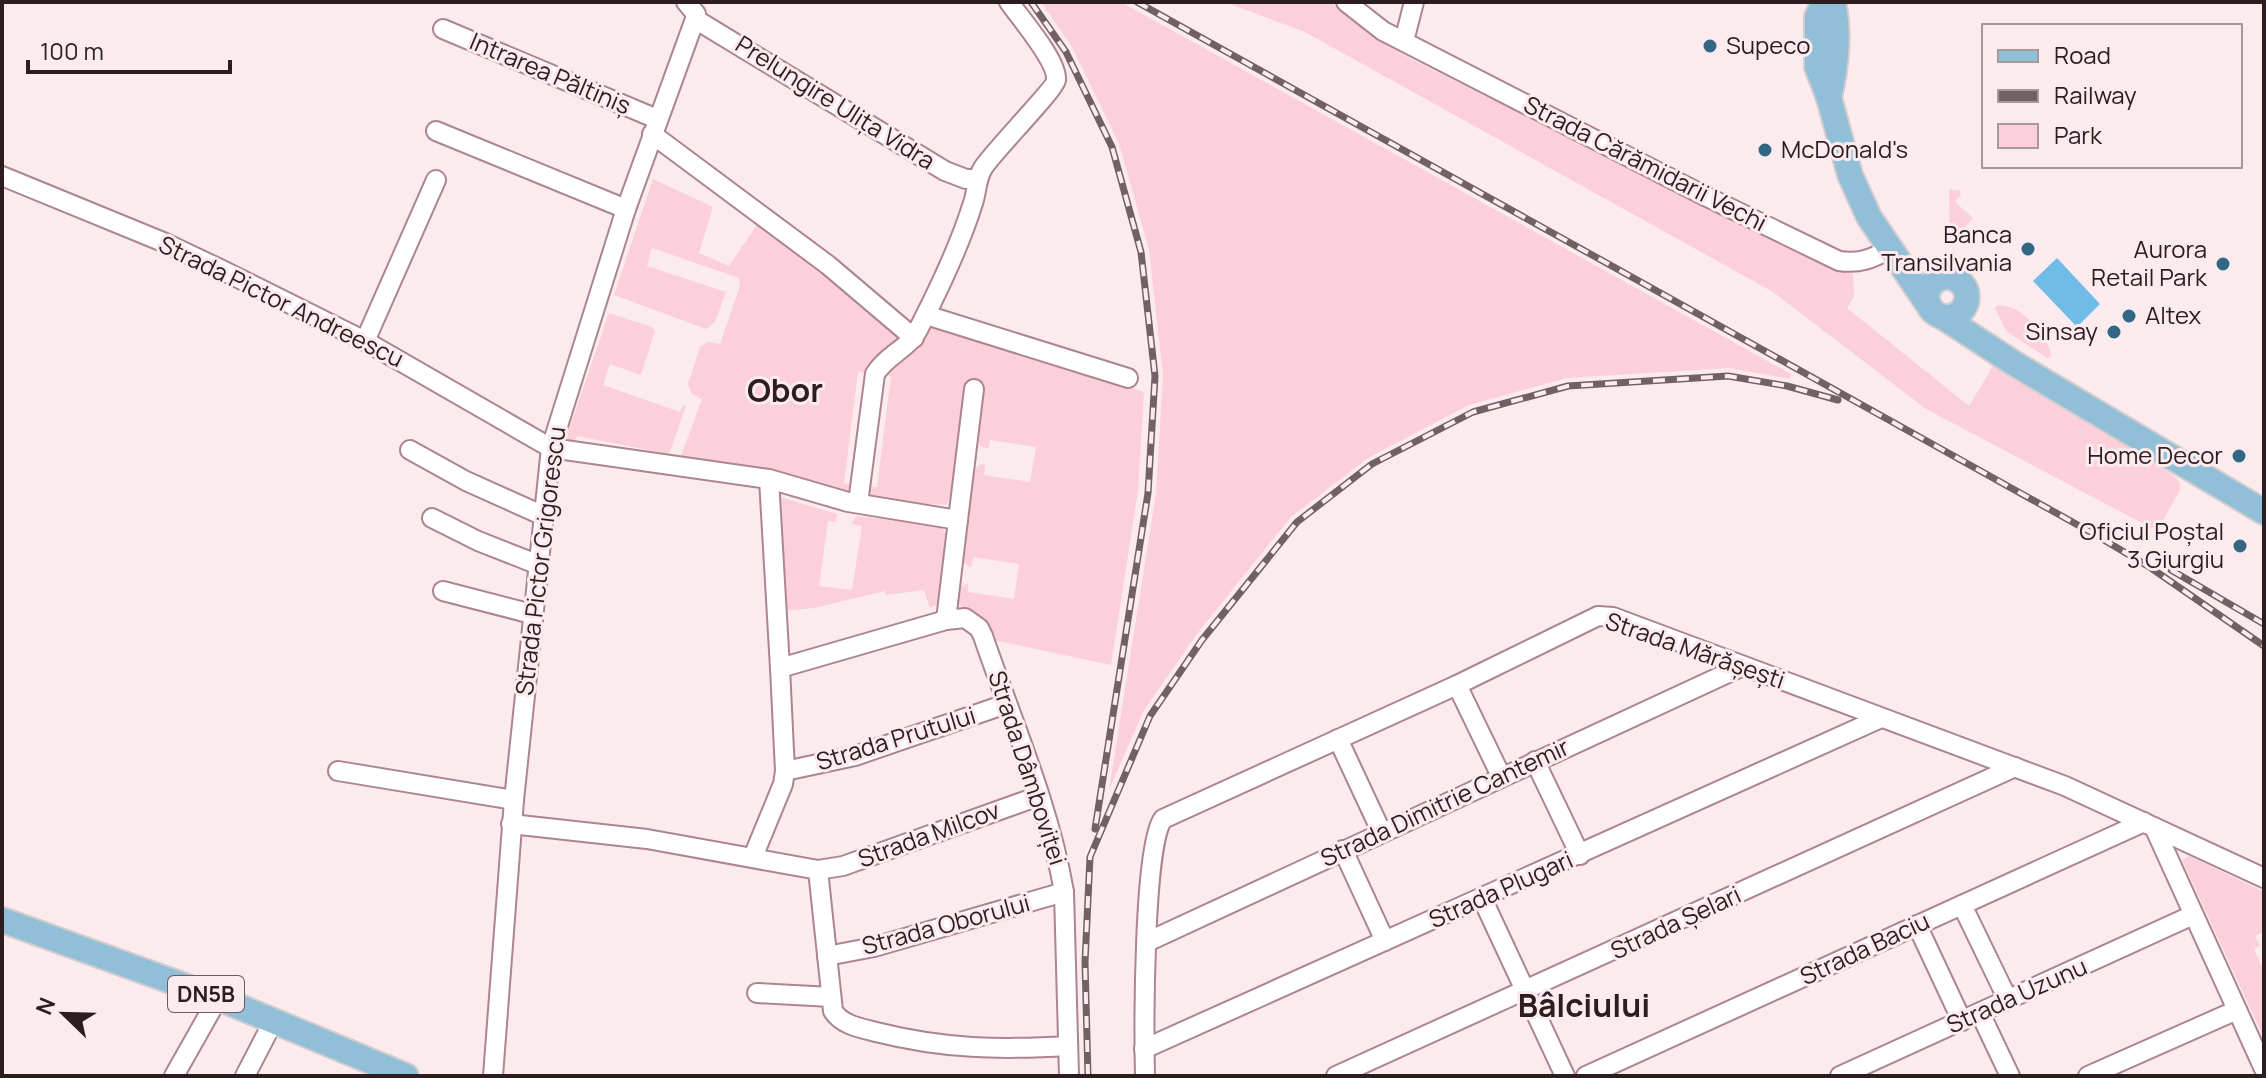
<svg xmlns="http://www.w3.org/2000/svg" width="2266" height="1078" font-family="Manrope,sans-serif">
<rect width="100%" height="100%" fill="#fbeaee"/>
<g fill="#fbd0db">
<polygon points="1041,2 1121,2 1791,374 1790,379 1729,368 1567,378 1469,405 1368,458 1291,517 1196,635 1143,712 1109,790 1156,493 1163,375 1149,250 1119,144 1072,47"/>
<polygon points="1224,2 1330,2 1388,46 1411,59 1831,268 1853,274 1854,296 1847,308 1969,406 1994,364 2173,475 2180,483 2180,490 2157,531 1926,409 1773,292 1303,31"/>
<polygon points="653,179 713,207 699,253 729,266 760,220 906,338 868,373 858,372 844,483 853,485 848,490 842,491 771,469 681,456 702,399 692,394 688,384 700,347 708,342 720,344 740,286 739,278 652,248 647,266 726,292 715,322 706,329 614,295"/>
<polygon points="1949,190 1959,190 1961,195 1955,202 1973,218 1957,236 1950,240"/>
<path d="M1998,305C2004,306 2013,307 2017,310C2032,320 2049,339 2051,356L2047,358L2006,331L1995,308Z"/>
<polygon points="609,313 652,327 655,331 641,375 610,364 603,385 680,412 683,405 686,406 669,454 577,436 575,443 568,442 566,438"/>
<path d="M929,322L1144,392L1138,491L1111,665L994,640C983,622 974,611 954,603L956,589L968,583V592L1014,599L1019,564L973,557L971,568L961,561L972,472L980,464L985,465L984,475L1030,482L1036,447L990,440L988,449L981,446L978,440L983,391L965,388L952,495L946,505L882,501L873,499L867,486L877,487L891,376L882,374Z"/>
<polygon points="780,497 837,514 836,522 828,521 819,586 852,590 862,526 851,524 857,516 936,525 942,528 947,536 939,603 930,608 924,590 886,595 885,591 814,608 781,611"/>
<polygon points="2189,856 2264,892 2264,932 2255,936 2260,946 2254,949 2261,965 2264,966 2264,1038 2182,860"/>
</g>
<polygon fill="#6fbde7" points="2057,258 2100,304 2077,327 2033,281"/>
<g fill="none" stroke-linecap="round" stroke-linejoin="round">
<g stroke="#ac8590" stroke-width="22">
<g id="minor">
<polyline points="686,2 696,14 695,19"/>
<path d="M1346,2L1383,31L1703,195L1839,261C1859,264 1872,259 1889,249"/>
<polyline points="695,19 945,171 966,179 978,179"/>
<polyline points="443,29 657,119"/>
<polyline points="1404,41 1414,2"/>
<polyline points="436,131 626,209"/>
<polyline points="652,134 828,265 914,338"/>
<polyline points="2,176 163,242 220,269 365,341 551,448 769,479 848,502 958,520 974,389"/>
<polyline points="926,315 1128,378"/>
<polyline points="365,341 436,180"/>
<polyline points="410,450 466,481 544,516"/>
<polyline points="769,479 780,668"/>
<path d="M858,503L875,374C888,353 909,350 920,326C940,287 960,245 973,203C977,192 976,179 983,168C993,152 1055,89 1056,80C1058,61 1020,18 1009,2"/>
<polyline points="432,518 478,541 539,565"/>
<path d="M958,520L946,620L965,618L979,628L983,636C1012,721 1049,804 1064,892L1069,1076"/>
<polyline points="443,591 532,614"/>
<polyline points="1457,685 1501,776"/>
<polyline points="1338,739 1381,831"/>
<polyline points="1535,761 1580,855"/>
<polyline points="338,771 514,800"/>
<polyline points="785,771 855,756 1006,704"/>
<polyline points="511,824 647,839 818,870 843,866 1039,796"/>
<polyline points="2154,827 2264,1069"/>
<polyline points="1343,850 1385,941"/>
<polyline points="753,857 783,784 785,771 780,668 946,620"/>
<path d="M818,870L833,1011C842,1025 860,1028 876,1032C944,1049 999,1050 1068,1046"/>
<polyline points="1482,898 1565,1076"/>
<polyline points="1962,905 2008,1000"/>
<polyline points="1917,925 1962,1021"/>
<polyline points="1147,942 1743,666"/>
<polyline points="827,956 874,947 1064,892"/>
<polyline points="757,993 831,997"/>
<polyline points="1980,1013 2010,1076"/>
<polyline points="1144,1049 1881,718"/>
<polyline points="174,1076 218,998"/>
<polyline points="245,1076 274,1020"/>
<polyline points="493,1076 514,800 551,448 626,209 695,19"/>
<path d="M1145,1076C1144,1034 1143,846 1163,819L1457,685L1598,616L1613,617L2065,786L2264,878"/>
<polyline points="1336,1076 2015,767"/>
<polyline points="1586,1076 2144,822"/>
<polyline points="1840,1076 2193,915"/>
<polyline points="2088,1076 2237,1010"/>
</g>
</g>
<g stroke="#d1cdce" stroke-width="28">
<g id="major">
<polyline points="1824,2 1817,17 1817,67 1829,98 1850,175 1869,217 1927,303"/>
<path d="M1829,98C1836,66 1840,34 1833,2"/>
<circle cx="1947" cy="297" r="20"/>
<polyline points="1943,317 2015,364 2264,512"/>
<polyline points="2,920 218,998 406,1076"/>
</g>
</g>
<use href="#minor" stroke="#fff" stroke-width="18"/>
<use href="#major" stroke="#91bfd7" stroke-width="24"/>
<g stroke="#716165" stroke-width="7">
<g id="rail">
<polyline points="1031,2 1066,52 1112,147 1141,252 1155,376 1148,493 1095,829"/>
<polyline points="1137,2 2094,534 2151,568 2264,646"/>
<polyline points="2171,570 2264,624"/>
<polyline points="1088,1076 1085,962 1090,857 1150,716 1202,640 1297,522 1372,464 1473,412 1568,386 1728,376 1787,386 1838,400"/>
</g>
</g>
<use href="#rail" stroke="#fbeaee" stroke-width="4" stroke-dasharray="12" stroke-linecap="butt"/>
</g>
<g fill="#316783" stroke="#fbeaee" stroke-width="3">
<circle cx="1710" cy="46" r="8"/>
<circle cx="1765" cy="150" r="8"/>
<circle cx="2028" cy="249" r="8"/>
<circle cx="2223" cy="264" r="8"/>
<circle cx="2129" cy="316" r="8"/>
<circle cx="2114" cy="332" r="8"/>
<circle cx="2239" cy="456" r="8"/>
<circle cx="2240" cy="546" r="8"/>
</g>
<g text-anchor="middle" stroke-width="6" stroke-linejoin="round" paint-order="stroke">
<rect fill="#fbeaee" stroke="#6a5a5e" stroke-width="2" x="168" y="976" width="76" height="36" rx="6"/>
<g font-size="22" font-weight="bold" fill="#2c1d21">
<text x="206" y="1002">DN5B</text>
</g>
<g font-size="24" fill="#2c1d21" stroke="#fbeaee" text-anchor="end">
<text x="1726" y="54" text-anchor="start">Supeco</text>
<text x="1781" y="158" text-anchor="start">McDonald's</text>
<text x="2012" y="243">Banca<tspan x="2012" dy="28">Transilvania</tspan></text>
<text x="2207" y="258">Aurora<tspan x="2207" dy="28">Retail Park</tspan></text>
<text x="2145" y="324" text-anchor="start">Altex</text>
<text x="2098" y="340">Sinsay</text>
<text x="2223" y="464">Home Decor</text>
<text x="2224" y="540">Oficiul Poștal<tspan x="2224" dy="28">3 Giurgiu</tspan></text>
</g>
<g font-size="24" fill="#2c1d21" stroke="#fbeaee">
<text transform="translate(550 74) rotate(23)" y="8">Intrarea Păltiniș</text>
<text transform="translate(835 103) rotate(32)" y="8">Prelungire Ulița Vidra</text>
<text transform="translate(1645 164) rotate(27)" y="8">Strada Cărămidarii Vechi</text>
<text transform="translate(281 302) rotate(26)" y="8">Strada Pictor Andreescu</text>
<text transform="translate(541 561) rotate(-83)" y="8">Strada Pictor Grigorescu</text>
<text transform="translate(1695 651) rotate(19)" y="8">Strada Mărășești</text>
<text transform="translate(896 739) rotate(-17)" y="8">Strada Prutului</text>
<text transform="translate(1027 768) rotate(72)" y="8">Strada Dâmboviței</text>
<text transform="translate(1445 803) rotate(-25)" y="8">Strada Dimitrie Cantemir</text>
<text transform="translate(929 835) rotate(-20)" y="8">Strada Milcov</text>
<text transform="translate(1501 890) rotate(-24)" y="8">Strada Plugari</text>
<text transform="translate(1676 923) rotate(-25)" y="8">Strada Șelari</text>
<text transform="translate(946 925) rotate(-15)" y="8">Strada Oborului</text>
<text transform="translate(1865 949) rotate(-25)" y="8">Strada Baciu</text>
<text transform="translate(2017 996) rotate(-24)" y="8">Strada Uzunu</text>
</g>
<g font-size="32" font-weight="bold" fill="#2c1d21" stroke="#fbeaee">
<text x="785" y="402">Obor</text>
<text x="1584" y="1017">Bâlciului</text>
</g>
</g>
<rect width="2266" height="1078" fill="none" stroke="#2c1d21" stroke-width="8"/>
<rect x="1982" y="24" width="260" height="144" fill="#fbeaee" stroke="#a8989c" stroke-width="2"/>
<rect x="1998" y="50" width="40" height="12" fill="#91bfd7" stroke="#a8989c" stroke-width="2"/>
<text x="2054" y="64" font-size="24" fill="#2c1d21">Road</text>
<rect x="1998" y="90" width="40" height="12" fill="#716165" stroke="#a8989c" stroke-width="2"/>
<text x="2054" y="104" font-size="24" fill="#2c1d21">Railway</text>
<rect x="1998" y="124" width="40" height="24" fill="#fbd0db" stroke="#a8989c" stroke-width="2"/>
<text x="2054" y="144" font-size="24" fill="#2c1d21">Park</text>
<g transform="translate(64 1014) rotate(293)" stroke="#fbeaee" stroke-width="6" paint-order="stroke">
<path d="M0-6L14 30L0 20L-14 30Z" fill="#2c1d21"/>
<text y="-12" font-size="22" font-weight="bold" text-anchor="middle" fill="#2c1d21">N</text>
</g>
<path d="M28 60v12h202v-12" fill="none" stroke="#2c1d21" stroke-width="4"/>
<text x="40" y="60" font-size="24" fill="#2c1d21" stroke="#fbeaee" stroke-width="6" paint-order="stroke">100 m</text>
</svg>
